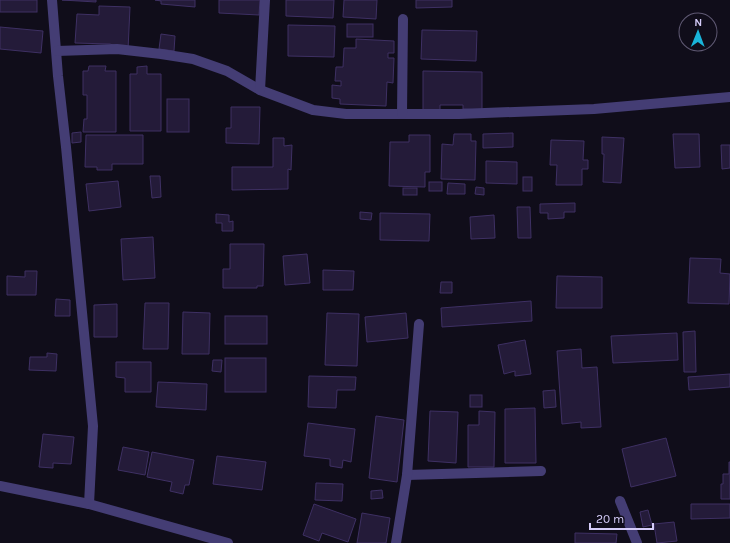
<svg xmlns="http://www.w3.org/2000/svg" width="730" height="543" font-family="Karla,sans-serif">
<rect width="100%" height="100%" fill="#100d1a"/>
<g fill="#241b39" stroke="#3e3063">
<rect x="0" y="0" width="37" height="12"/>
<polygon points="62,0 96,0 96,2"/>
<polygon points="155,0 195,0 195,7 161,4 161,1"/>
<polygon points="219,0 260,0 259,15 219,13"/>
<polygon points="286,0 334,0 333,18 286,16"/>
<polygon points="344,0 377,0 376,19 343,17"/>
<polygon points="416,0 452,0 452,7 416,8"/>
<polygon points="99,6 130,7 128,50 110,44 75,43 77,14 99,15"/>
<rect x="347" y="24" width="26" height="13"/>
<polygon points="288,25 335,26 334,57 288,56"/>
<polygon points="0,27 43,31 41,53 0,49"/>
<polygon points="422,30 477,31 476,61 421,59"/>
<polygon points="161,34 175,36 174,51 159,49"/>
<polygon points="356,39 394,41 394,53 388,53 388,58 394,58 393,83 387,82 386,106 340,104 340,99 332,98 332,85 341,86 341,81 335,81 336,67 343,67 344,48 356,48"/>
<polygon points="89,66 106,66 105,71 116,71 116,132 83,132 84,119 87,119 87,95 83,95 83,71 88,71"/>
<polygon points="147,66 147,74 161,74 161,131 130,131 130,74 137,74 137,67"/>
<polygon points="423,71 482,72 482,110 463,109 463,105 440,105 440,110 423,110"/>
<rect x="167" y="99" width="22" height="33"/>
<polygon points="231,107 260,107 259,144 226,143 226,128 231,128"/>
<polygon points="81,132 81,142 72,143 72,133"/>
<polygon points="513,133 513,147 483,148 483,134"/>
<polygon points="454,134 471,134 471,141 476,141 475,180 441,179 442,144 453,145"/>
<polygon points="673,134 699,134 700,167 675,168"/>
<polygon points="86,135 143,135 143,164 112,164 112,170 97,170 97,167 85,167"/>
<polygon points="409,135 430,135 430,172 425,172 425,187 389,186 390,142 409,142"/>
<polygon points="602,137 624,138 621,183 603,182 604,154 602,154"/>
<polygon points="273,138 284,138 284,146 292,145 291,170 288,169 288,189 232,190 232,167 273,167"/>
<polygon points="551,140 584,141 583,160 588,160 588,169 582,169 582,185 556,185 557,165 550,165"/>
<polygon points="721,145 730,145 730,168 722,169"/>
<polygon points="486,161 517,162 517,184 486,183"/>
<polygon points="150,176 160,176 161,197 152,198"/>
<rect x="523" y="177" width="9" height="14"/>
<polygon points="118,181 121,207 89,211 86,184"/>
<rect x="429" y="182" width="13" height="9"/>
<polygon points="448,183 465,184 465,194 447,194"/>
<polygon points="476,187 484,188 484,195 475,194"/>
<rect x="403" y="188" width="14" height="7"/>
<polygon points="575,203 575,212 564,212 564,218 548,219 548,213 540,213 540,204"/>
<polygon points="517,207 530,207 531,238 518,238"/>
<polygon points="360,212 372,213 371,220 360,219"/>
<polygon points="380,213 430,214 429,241 380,240"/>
<polygon points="216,214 229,215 229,222 233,221 233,231 222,231 222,223 216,223"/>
<polygon points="494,215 495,238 471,239 470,217"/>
<polygon points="153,237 155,278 123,280 121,239"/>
<polygon points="230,244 264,244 263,286 257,286 257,288 223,288 223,269 230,269"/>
<polygon points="307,254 310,283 285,285 283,256"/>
<polygon points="690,258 721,259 720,273 730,274 729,304 688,303"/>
<polygon points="323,270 354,271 353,290 323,290"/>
<polygon points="25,271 37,271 36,295 7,295 7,276 25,277"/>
<polygon points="557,276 602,277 602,308 556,308"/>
<polygon points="441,282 452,282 452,293 440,293"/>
<polygon points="56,299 70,300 70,316 55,316"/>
<polygon points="531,301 532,321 442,327 441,308"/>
<polygon points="145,303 169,303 168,349 143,349"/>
<polygon points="117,304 117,337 94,337 94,305"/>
<polygon points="183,312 210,313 209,354 182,354"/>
<polygon points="327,313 359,314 357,366 325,365"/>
<polygon points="406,313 408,338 367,342 365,317"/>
<rect x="225" y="316" width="42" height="28"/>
<polygon points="695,331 696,372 684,372 683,332"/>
<polygon points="677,333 678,360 613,363 611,336"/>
<polygon points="525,340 531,374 515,376 515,371 504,374 498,345"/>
<polygon points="581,349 582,368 597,367 601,427 581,428 581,422 562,424 557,351"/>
<polygon points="47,353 57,354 56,371 29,370 30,357 47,357"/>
<rect x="225" y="358" width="41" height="34"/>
<polygon points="213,360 222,360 221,372 212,371"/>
<polygon points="116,362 151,362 151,392 125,392 125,378 116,377"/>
<polygon points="730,374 730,387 689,390 688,377"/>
<polygon points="309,376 356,377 355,390 337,390 336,408 308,407"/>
<polygon points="158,382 207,384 206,410 156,407"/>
<polygon points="555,390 556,407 544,408 543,391"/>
<rect x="470" y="395" width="12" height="12"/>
<polygon points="535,408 536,463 505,463 505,409"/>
<polygon points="430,411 458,412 456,463 428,461"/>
<polygon points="479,411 495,412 494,467 468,467 468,425 479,425"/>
<polygon points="376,416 404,420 397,482 369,478"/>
<polygon points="308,423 355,429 351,462 343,460 342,468 330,466 330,459 304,456"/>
<polygon points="43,434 74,437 71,464 53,463 53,468 39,467"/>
<polygon points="666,438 676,476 631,487 622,449"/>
<polygon points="123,447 149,452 145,475 118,470"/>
<polygon points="152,452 194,460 189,485 185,485 183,494 170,491 172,482 147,477"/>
<polygon points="217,456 266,462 262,490 213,484"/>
<polygon points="729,462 730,462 730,499 721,499 721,484 723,484 723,474 729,474"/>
<polygon points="316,483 343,484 342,501 315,500"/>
<polygon points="382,490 383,498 371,499 371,491"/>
<polygon points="314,504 356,519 348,542 322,533 319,541 303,535"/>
<polygon points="691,504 730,504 730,518 691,519"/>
<polygon points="648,510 652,525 643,527 640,512"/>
<polygon points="362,513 390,518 386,543 357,543"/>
<polygon points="674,522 677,541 657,543 654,524"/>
<polygon points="575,533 617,534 616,543 575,543"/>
</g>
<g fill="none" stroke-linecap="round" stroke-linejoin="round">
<g stroke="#443d74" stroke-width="10">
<polyline points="52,0 58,76 66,147 93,426 89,504"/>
<polyline points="57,51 117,49 161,54 193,59 227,71 260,90 313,110 346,114 459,114 594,109 730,97"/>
<polyline points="260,90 265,0"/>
<polyline points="402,114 403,19"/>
<polyline points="407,475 541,471"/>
<polyline points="0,486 89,504 228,543"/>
<polyline points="620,501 637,543"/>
<polyline points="396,543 407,475 419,324"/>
</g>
</g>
<g transform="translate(698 32) rotate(1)"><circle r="19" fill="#100d1a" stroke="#5f5973"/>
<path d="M0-3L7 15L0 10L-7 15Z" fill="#19b4d9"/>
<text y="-6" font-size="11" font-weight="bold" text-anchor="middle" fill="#d5ccf9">N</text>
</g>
<path d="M590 523v6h63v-6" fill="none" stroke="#d5ccf9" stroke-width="2"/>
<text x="596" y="523" font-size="12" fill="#d5ccf9" stroke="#100d1a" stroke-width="3" paint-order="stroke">20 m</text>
</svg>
